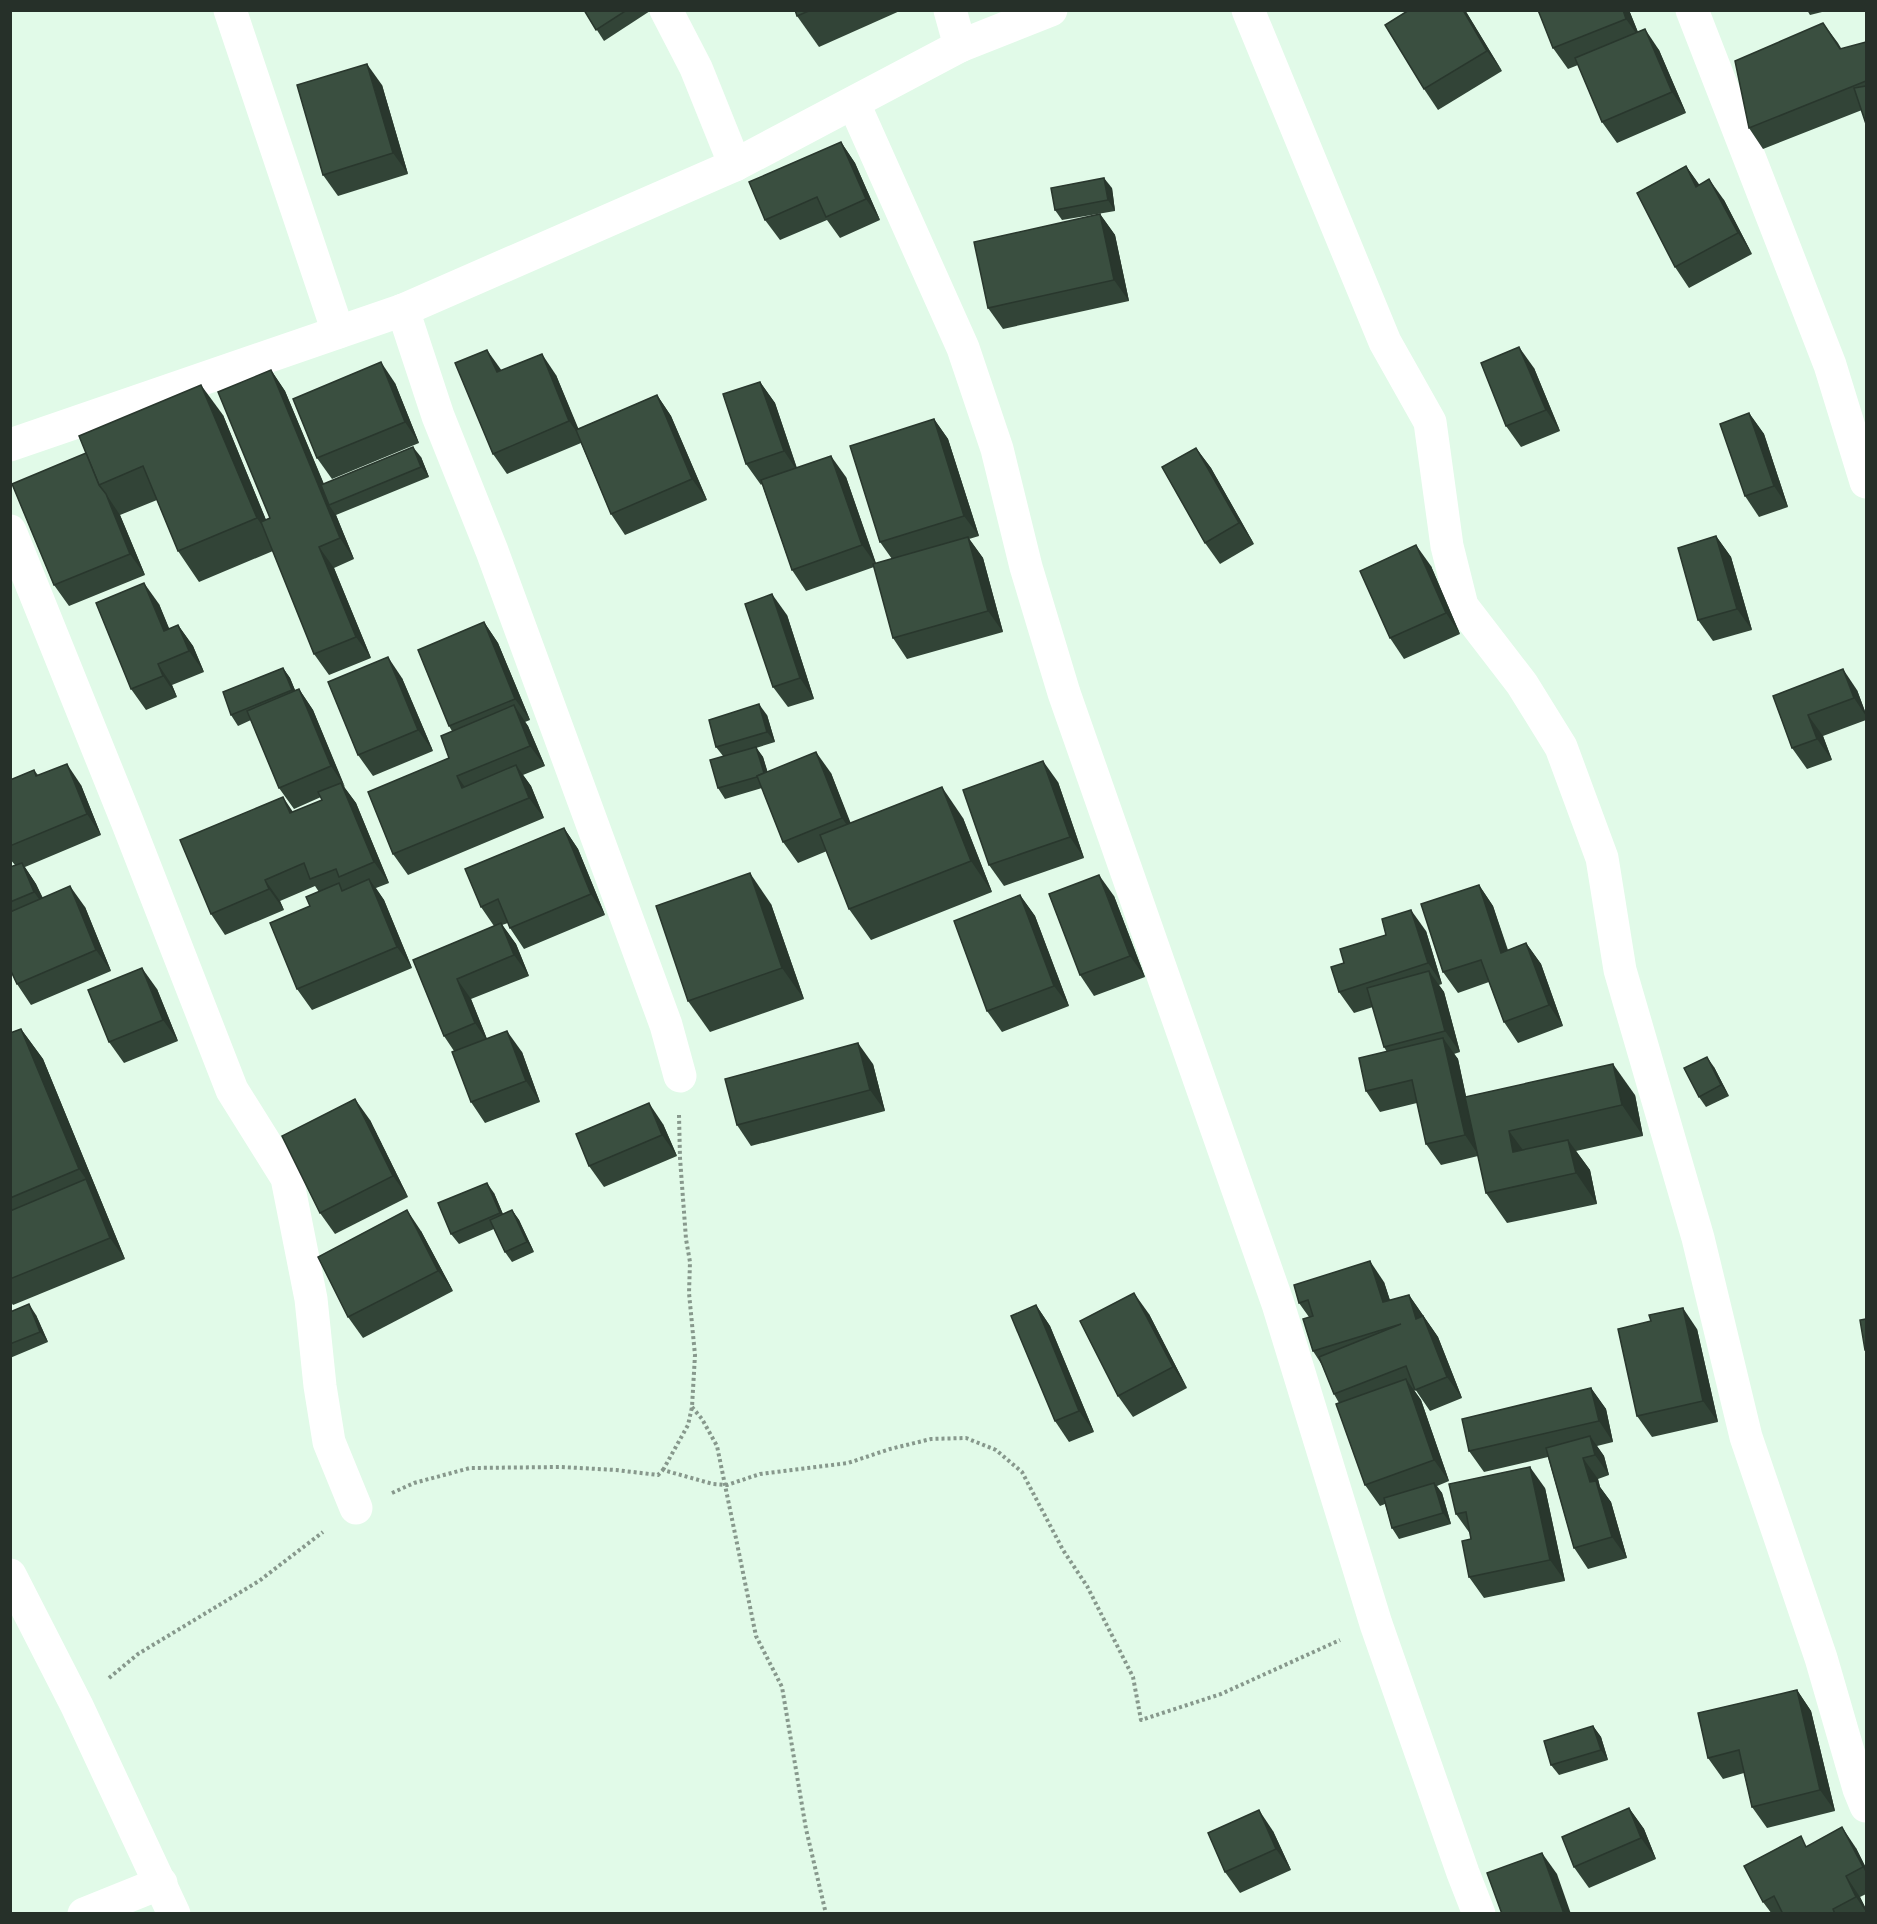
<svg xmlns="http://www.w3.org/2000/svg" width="1877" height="1924" font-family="'DM Sans',sans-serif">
<rect width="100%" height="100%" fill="#e1fae8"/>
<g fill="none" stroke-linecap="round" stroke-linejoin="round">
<g stroke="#87988c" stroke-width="4" stroke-dasharray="3 3" stroke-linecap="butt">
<polyline points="692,1407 702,1419 717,1446 756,1636 782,1687 806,1829 826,1914"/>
<polyline points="663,1470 688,1425 692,1407 695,1355 689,1293 690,1262 686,1239 680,1158 679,1115"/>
<polyline points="392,1493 414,1483 470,1468 561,1467 616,1470 658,1475 663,1470 713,1484 727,1485 760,1474 848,1463 890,1449 931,1439 966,1438 996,1450 1022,1472 1063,1550 1087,1586 1133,1677 1141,1720 1221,1694 1340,1640"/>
<polyline points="109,1678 138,1654 259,1581 323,1532"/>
</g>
<g stroke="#fff" stroke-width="33">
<polyline points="230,10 338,332"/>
<polyline points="666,10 696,68 735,165"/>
<polyline points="950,10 960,46"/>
<polyline points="1248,10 1385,342 1430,422 1447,546 1462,606 1522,684 1561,747 1602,858 1620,970 1698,1238 1746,1437 1821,1658 1859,1789 1866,1806"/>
<polyline points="1692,10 1830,365 1866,482"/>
<polyline points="854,104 963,348 997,449 1026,567 1064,693 1278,1304 1376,1624 1463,1873 1479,1914"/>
<polyline points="403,310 438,416 492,551 666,1025 680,1076"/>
<polyline points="10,445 403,310 735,165 960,46 1051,10"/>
<polyline points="10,531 127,821 232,1090 287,1178 311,1299 320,1386 329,1442 356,1508"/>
<polyline points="10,1575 77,1706 174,1914"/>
<polyline points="84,1914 161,1883"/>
</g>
</g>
<g fill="#324437">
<polygon points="584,10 650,10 650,11 604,41"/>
<polygon points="795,10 902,10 819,47 797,16"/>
<polygon points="1465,10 1502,71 1438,110 1424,89"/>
<polygon points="1538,10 1629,10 1638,32 1659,50 1686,113 1617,143 1602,122 1578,65 1568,69 1553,48"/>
<polygon points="1807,10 1830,10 1810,15"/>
<polygon points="1866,42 1866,124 1862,110 1763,149 1749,128 1841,49"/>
<polygon points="382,85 408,174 338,196 323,175"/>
<polygon points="841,142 855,163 880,220 840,238 827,220 780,240 765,220"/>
<polygon points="1686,166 1699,185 1724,200 1752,254 1689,288 1675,267"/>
<polygon points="1112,188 1115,211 1062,220 1055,210"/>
<polygon points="1100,214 1115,235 1129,301 1003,329 988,308"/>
<polygon points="1534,368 1560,431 1521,447 1506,426"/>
<polygon points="271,370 285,391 324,484 421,457 429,477 336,515 354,559 334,568 371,658 329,675 314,654 273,551 199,582 178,551 157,500 120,515 145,575 69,606 54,585 12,484 223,415 266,520 270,518"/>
<polygon points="502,370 556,375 578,429 657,395 671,416 707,500 625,535 611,514 581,443 507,474 493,454"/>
<polygon points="760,382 775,403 797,468 846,477 876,564 892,559 880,542 934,419 948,439 979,536 969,539 983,558 1003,632 907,659 893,638 874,567 806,591 792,570 762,484 761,485 746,464"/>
<polygon points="395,383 419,443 332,479 317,458"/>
<polygon points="1749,413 1764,434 1788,507 1759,517 1745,496"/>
<polygon points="1196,448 1211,468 1254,544 1220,564 1205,543"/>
<polygon points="1716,536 1731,557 1752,630 1713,641 1698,620"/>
<polygon points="1431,566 1460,634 1404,659 1390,638"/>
<polygon points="159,604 169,629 178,625 193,646 204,672 172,685 177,697 146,710 131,689"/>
<polygon points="787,615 814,699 788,707 773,687"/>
<polygon points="484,622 498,643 530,720 525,722 528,726 545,766 523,775 531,786 544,818 408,875 393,854 449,758 452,731 449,726"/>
<polygon points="283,668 290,678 295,690 299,689 313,710 345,788 356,803 389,883 376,888 384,900 412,968 312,1010 297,989 310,906 319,892 315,886 280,901 284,910 225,935 211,914 293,812 322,800 321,797 294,809 279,788 251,720 238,726 231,715"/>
<polygon points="402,678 433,751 373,776 358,755"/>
<polygon points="1857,690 1866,714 1866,720 1823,736 1832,760 1807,769 1792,748 1773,696"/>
<polygon points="767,715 775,742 756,748 763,757 767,771 831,773 850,823 963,818 992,892 871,940 849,909 827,851 798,863 783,842 762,788 725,799 718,788 723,756 716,747"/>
<polygon points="34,770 38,775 81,785 101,835 25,867 36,884 43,898 85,907 111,971 31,1005 17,984 10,969 10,867 15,865 10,859 10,780"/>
<polygon points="1058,782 1084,858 1004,886 989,865"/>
<polygon points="564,828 578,849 605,915 524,949 510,928 508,923 502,925 516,944 529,976 471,999 487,1039 522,1052 540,1102 485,1123 471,1102 454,1051 444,1036 413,960 494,926 481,907"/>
<polygon points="1479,885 1493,906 1508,950 1526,943 1541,964 1563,1026 1518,1043 1504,1022 1489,982 1458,993 1443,972"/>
<polygon points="1020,895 1035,916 1069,1006 1002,1032 987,1011"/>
<polygon points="1114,896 1145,977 1094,996 1080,975"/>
<polygon points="771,904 804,999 710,1032 688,1001"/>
<polygon points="1426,931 1442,984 1439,985 1444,992 1460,1052 1454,1054 1458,1059 1466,1097 1635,1095 1643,1136 1576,1151 1590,1170 1597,1204 1507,1223 1486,1193 1478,1156 1441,1165 1426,1144 1417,1103 1380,1112 1366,1091 1387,1052 1384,1047 1373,1007 1354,1013 1339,992 1344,963"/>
<polygon points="157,989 178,1041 124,1063 109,1042"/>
<polygon points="21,1029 43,1059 125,1259 13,1305 10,1301 10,1033"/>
<polygon points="873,1064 885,1111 751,1146 737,1125"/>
<polygon points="1714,1067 1729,1096 1706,1107 1699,1097"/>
<polygon points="370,1120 408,1197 335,1234 320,1213"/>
<polygon points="663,1124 677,1156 604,1187 589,1166"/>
<polygon points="494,1193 503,1214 512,1210 519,1220 534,1252 512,1262 505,1252 494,1229 459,1244 451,1234"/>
<polygon points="421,1231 453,1291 363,1338 348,1317"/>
<polygon points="1384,1282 1390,1300 1409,1295 1438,1337 1462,1398 1430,1411 1415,1389 1414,1390 1421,1400 1449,1481 1437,1486 1442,1493 1451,1524 1399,1539 1392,1528 1385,1504 1380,1506 1365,1485 1339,1403 1334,1394 1322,1365 1313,1351 1309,1317 1299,1303 1294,1285"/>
<polygon points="1036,1305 1050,1326 1094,1432 1069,1442 1055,1421"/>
<polygon points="10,1312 36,1315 48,1342 10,1358"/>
<polygon points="1149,1314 1187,1388 1133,1417 1118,1396"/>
<polygon points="1697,1329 1718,1422 1652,1437 1637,1416"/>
<polygon points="1591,1388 1606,1409 1613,1442 1597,1446 1604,1456 1609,1475 1598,1479 1600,1487 1611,1502 1627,1558 1588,1569 1574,1548 1548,1457 1484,1472 1469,1451"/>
<polygon points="1545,1488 1565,1581 1484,1598 1469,1577 1471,1539 1471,1535 1456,1514"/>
<polygon points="1797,1690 1811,1711 1835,1811 1767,1828 1752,1807 1744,1773 1723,1779 1708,1758"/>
<polygon points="1593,1726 1601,1737 1608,1760 1559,1775 1551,1765"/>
<polygon points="1629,1808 1644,1829 1656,1859 1589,1888 1574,1867"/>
<polygon points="1273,1831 1291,1870 1240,1893 1225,1872"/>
<polygon points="1807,1846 1856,1848 1866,1868 1866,1894 1860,1897 1866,1909 1866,1914 1772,1914 1763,1902"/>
</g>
<g fill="#29372d">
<polygon points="1463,10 1465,10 1502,71 1487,51"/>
<polygon points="1623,10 1629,10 1641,40 1626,19"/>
<polygon points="1823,23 1838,43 1854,70 1840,49"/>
<polygon points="1645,29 1659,50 1686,113 1672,92"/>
<polygon points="367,64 382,85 408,174 393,153"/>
<polygon points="841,142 855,163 880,220 866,199"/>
<polygon points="1686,166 1701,187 1696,187"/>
<polygon points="1104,178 1112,188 1115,211 1108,200"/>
<polygon points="1709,179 1724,200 1752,254 1738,233"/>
<polygon points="1100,214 1115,235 1129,301 1114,280"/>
<polygon points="1519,347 1534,368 1560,431 1546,410"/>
<polygon points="487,350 502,371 497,372"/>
<polygon points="542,354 556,375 584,442 569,421"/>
<polygon points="381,362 395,383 419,443 405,422"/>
<polygon points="271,370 285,391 332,504 329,505 336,515 354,559 340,538"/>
<polygon points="760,382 775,403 798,472 784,451"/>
<polygon points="201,385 223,415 278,549 257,518"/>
<polygon points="657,395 671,416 707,500 692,479"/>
<polygon points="1749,413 1764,434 1788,507 1774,486"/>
<polygon points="934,419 948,439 979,536 964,516"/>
<polygon points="413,447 421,457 429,477 421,467"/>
<polygon points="1196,448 1211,468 1254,544 1239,523"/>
<polygon points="831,456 846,477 877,566 862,545"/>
<polygon points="106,494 120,515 145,575 130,554"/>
<polygon points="1716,536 1731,557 1752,630 1737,609"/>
<polygon points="968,537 983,558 1003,632 988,611"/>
<polygon points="1416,545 1431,566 1460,634 1446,613"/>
<polygon points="319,547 334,568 371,658 356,637"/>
<polygon points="144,583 159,604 179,652 164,631"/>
<polygon points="772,594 787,615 814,699 800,678"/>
<polygon points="484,622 498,643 530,720 515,699"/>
<polygon points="178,625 193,646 204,672 189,651"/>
<polygon points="388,657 402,678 433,751 418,730"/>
<polygon points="158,664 172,685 177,697 163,676"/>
<polygon points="283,668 290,678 299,700 292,690"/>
<polygon points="1843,669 1857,690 1866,714 1866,716 1854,698"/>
<polygon points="299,689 313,710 345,787 331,766"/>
<polygon points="759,704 767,715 775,742 767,732"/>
<polygon points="514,705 528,726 545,766 530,746"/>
<polygon points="1808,715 1823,736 1832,760 1817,739"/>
<polygon points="756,747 763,757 772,786 764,775"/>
<polygon points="816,752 831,773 857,839 842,818"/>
<polygon points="1043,761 1058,782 1084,858 1070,837"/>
<polygon points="67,764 81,785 101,835 87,814"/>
<polygon points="516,765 531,786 544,818 529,798"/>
<polygon points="457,776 472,797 462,788"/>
<polygon points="341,783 356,803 389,883 374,862"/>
<polygon points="942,787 963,818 992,892 971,861"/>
<polygon points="283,797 297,818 290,813"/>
<polygon points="564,828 578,849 605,915 591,894"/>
<polygon points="22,863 36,884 49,913 34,892"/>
<polygon points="750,873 771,904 804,999 782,968"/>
<polygon points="1099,875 1114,896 1145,977 1130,956"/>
<polygon points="369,879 384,900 412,968 397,947"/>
<polygon points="265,880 280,901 284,910 269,889"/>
<polygon points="1479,885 1493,906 1515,974 1501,953"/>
<polygon points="70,886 85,907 111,971 96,950"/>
<polygon points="1020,895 1035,916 1069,1006 1054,986"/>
<polygon points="1411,910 1426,931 1442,984 1428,963"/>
<polygon points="501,923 516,944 529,976 514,955"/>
<polygon points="1526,943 1541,964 1563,1026 1549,1005"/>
<polygon points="142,968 157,989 178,1041 163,1020"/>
<polygon points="1429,971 1444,992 1460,1052 1445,1031"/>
<polygon points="457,979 471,999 489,1044 475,1023"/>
<polygon points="21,1029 43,1059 125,1259 110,1238 86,1179 79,1169"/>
<polygon points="507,1031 522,1052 540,1102 526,1081"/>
<polygon points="1443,1038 1458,1059 1479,1156 1465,1135"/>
<polygon points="858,1043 873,1064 885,1111 870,1090"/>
<polygon points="1707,1057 1714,1067 1729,1096 1721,1085"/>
<polygon points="1613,1064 1635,1095 1643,1136 1622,1105"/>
<polygon points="355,1099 370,1120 408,1197 393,1176"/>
<polygon points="649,1103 663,1124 677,1156 662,1135"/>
<polygon points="1509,1131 1531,1161 1535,1183 1513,1152"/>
<polygon points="1568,1140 1590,1170 1597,1204 1576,1173"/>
<polygon points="487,1183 494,1193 507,1224 500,1213"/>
<polygon points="407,1210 421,1231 453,1291 438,1271"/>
<polygon points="512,1210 519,1220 534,1252 527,1242"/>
<polygon points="1370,1261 1384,1282 1397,1323 1383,1302"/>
<polygon points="1134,1293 1149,1314 1187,1388 1173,1367"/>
<polygon points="1409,1295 1438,1337 1462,1398 1447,1377 1416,1319"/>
<polygon points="29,1304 36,1315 48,1342 40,1332"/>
<polygon points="1036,1305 1050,1326 1094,1432 1079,1411"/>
<polygon points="1683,1308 1697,1329 1718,1422 1703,1401"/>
<polygon points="1406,1379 1421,1400 1449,1481 1434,1460"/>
<polygon points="1591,1388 1606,1409 1613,1442 1599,1421"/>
<polygon points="1590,1436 1604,1456 1609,1475 1595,1455"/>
<polygon points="1583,1458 1598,1479 1600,1487 1611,1502 1627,1558 1612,1537 1590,1482"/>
<polygon points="1530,1467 1545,1488 1565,1581 1550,1560"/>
<polygon points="1434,1483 1442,1493 1451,1524 1443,1513"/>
<polygon points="1797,1690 1811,1711 1835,1811 1820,1790"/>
<polygon points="1593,1726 1601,1737 1608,1760 1601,1750"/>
<polygon points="1629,1808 1644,1829 1656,1859 1641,1838"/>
<polygon points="1259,1810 1273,1831 1291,1870 1276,1849"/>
<polygon points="1842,1827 1856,1848 1866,1868 1866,1873"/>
<polygon points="1542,1853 1557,1874 1571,1914 1564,1914"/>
<polygon points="1846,1876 1860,1897 1866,1909 1866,1912 1856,1897"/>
</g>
<g fill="#3a4f40" stroke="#29372d" stroke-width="1.5">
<polygon points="584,10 627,10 596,30"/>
<polygon points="795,10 811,10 797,16"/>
<polygon points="1409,10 1463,10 1487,51 1424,89 1385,25"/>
<polygon points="1538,10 1623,10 1626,19 1553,48"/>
<polygon points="1823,23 1840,49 1866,42 1866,81 1749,128 1735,61"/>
<polygon points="1645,29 1672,92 1602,122 1575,58"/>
<polygon points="367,64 393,153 323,175 297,85"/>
<polygon points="1866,86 1866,124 1854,88"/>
<polygon points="841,142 866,199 826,217 817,197 765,220 749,182"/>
<polygon points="1686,166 1696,187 1709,179 1738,233 1675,267 1637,193"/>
<polygon points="1104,178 1108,200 1055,210 1051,188"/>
<polygon points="1100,214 1114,280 988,308 974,242"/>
<polygon points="1519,347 1546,410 1506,426 1481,363"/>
<polygon points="487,350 497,372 542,354 569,421 493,454 455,363"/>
<polygon points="381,362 405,422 317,458 293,399"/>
<polygon points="271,370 340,538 319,547 356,637 314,654 261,522 270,518 218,392"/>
<polygon points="760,382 784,451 746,464 723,394"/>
<polygon points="201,385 257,518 178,551 143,466 99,485 79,436"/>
<polygon points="657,395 692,479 611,514 576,430"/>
<polygon points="1749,413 1774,486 1745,496 1720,424"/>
<polygon points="934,419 964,516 880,542 850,446"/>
<polygon points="413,447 421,467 329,505 321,485"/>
<polygon points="1196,448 1239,523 1205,543 1162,467"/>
<polygon points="86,453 99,485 106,494 130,554 54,585 12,484"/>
<polygon points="831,456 862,545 792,570 761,480"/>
<polygon points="1716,536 1737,609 1698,620 1678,548"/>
<polygon points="968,537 988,611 893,638 873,564"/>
<polygon points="1416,545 1446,613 1390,638 1360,571"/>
<polygon points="144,583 164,631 178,625 189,651 158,664 163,676 131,689 96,603"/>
<polygon points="772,594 800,678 773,687 745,604"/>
<polygon points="484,622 515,699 449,726 418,650"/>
<polygon points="388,657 418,730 358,755 328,682"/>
<polygon points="283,668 292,690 231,715 223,692"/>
<polygon points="1843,669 1854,698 1808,715 1817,739 1792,748 1773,696"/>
<polygon points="299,689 331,766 279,788 247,711"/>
<polygon points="759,704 767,732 716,747 709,720"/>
<polygon points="514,705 530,746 457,776 462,788 516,765 529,798 393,854 368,792 449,758 441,736"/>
<polygon points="756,747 764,773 757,776 757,777 718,788 710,760"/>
<polygon points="816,752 842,818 783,842 757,776"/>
<polygon points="1043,761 1070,837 989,865 963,790"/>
<polygon points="67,764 87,814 10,846 10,780 34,770 36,776"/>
<polygon points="341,783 374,862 339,877 336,869 310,879 304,863 265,880 269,889 211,914 180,840 283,797 290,813 322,800 318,792"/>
<polygon points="942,787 971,861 849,909 820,835"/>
<polygon points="564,828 591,894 510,928 498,899 481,907 465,869"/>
<polygon points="22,863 34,892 10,902 10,867"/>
<polygon points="750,873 782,968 688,1001 656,906"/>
<polygon points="1099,875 1130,956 1080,975 1049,894"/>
<polygon points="369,879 397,947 297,989 270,923 310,906 306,897 339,883 342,891"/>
<polygon points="1479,885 1501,953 1526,943 1549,1005 1504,1022 1481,960 1443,972 1421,904"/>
<polygon points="70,886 96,950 17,984 10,969 10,912"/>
<polygon points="1020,895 1054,986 987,1011 954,921"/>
<polygon points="1411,910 1428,963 1339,992 1331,967 1344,963 1340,949 1386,935 1382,919"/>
<polygon points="501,923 514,955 457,979 475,1023 444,1036 413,960"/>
<polygon points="142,968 163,1020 109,1042 88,990"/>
<polygon points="1429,971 1445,1031 1384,1047 1367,988"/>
<polygon points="21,1029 79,1169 10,1198 10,1033"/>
<polygon points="507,1031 526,1081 471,1102 452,1052"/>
<polygon points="1443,1038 1465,1135 1426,1144 1412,1080 1366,1091 1359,1058"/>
<polygon points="858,1043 870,1090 737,1125 725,1079"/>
<polygon points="1707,1057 1721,1085 1699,1097 1684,1068"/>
<polygon points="1613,1064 1622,1105 1509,1131 1513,1152 1568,1140 1576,1173 1486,1193 1465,1097"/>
<polygon points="355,1099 393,1176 320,1213 282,1136"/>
<polygon points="649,1103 662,1135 589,1166 576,1134"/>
<polygon points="86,1179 110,1238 10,1279 10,1211"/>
<polygon points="487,1183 500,1213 451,1234 438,1203"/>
<polygon points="407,1210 438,1271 348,1317 318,1257"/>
<polygon points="512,1210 527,1242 505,1252 490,1220"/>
<polygon points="1370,1261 1383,1302 1409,1295 1416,1319 1423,1316 1447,1377 1415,1390 1406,1366 1334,1394 1319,1357 1401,1324 1313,1351 1303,1319 1313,1316 1308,1300 1299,1303 1294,1285"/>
<polygon points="1134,1293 1173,1367 1118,1396 1080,1321"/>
<polygon points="29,1304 40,1332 10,1344 10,1312"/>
<polygon points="1036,1305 1079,1411 1055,1421 1011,1316"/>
<polygon points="1683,1308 1703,1401 1637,1416 1618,1329 1651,1321 1649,1315"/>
<polygon points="1866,1319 1866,1350 1865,1350 1860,1320"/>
<polygon points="1406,1379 1434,1460 1365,1485 1336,1404"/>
<polygon points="1591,1388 1599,1421 1469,1451 1462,1419"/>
<polygon points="1590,1436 1595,1455 1583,1458 1590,1482 1596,1481 1612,1537 1574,1548 1546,1448"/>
<polygon points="1530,1467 1550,1560 1469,1577 1462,1541 1471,1539 1466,1512 1456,1514 1449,1484"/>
<polygon points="1434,1483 1443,1513 1392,1528 1384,1498"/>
<polygon points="1797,1690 1820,1790 1752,1807 1739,1750 1708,1758 1698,1713"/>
<polygon points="1593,1726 1601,1750 1551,1765 1544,1741"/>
<polygon points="1629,1808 1641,1838 1574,1867 1562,1837"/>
<polygon points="1259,1810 1276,1849 1225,1872 1208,1833"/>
<polygon points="1842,1827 1863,1867 1846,1876 1856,1897 1833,1909 1835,1914 1783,1914 1774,1896 1763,1902 1744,1866 1801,1836 1806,1847"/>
<polygon points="1542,1853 1564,1914 1502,1914 1487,1873"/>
</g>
<rect width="1877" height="1924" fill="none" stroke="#263029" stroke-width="24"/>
</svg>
